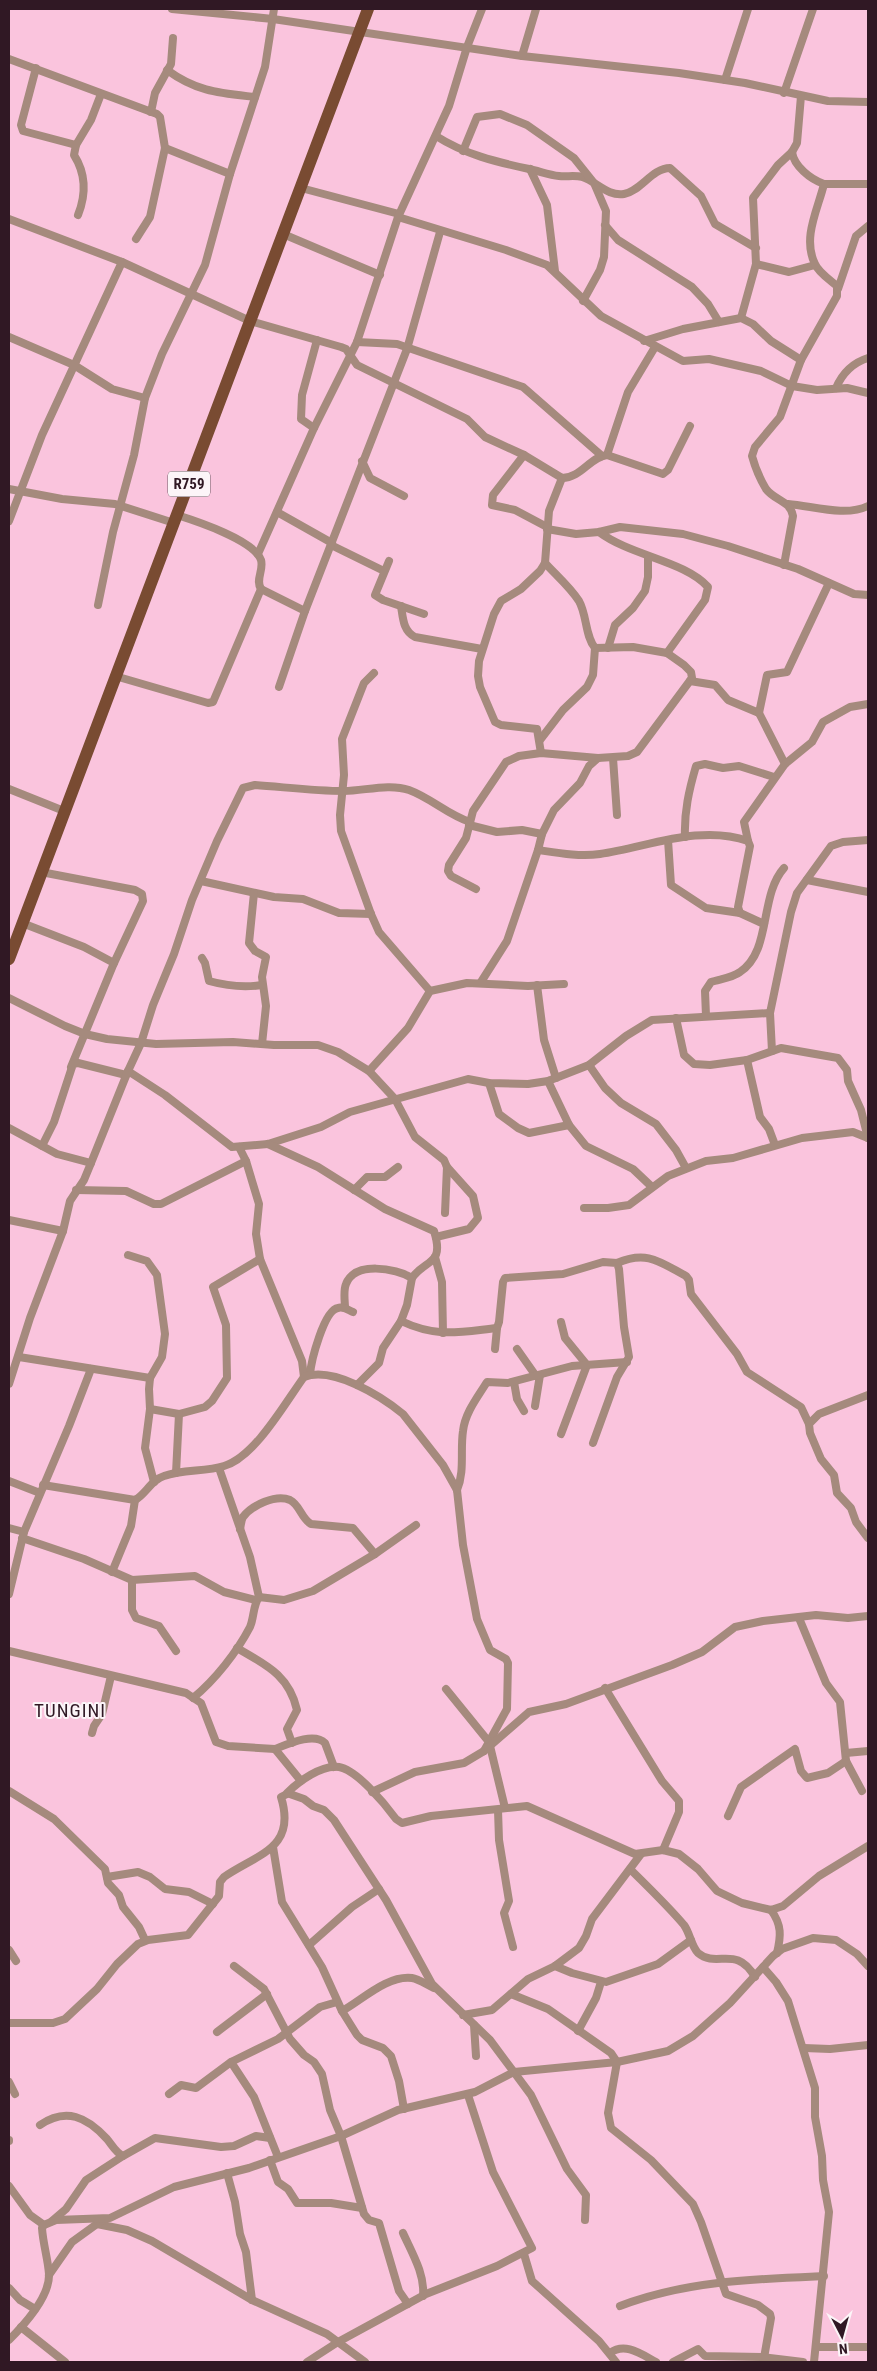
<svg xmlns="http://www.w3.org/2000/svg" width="877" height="2371" font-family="'Roboto Condensed',sans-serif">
<rect width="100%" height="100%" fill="#fac4dd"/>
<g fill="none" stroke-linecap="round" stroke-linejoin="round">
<g stroke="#a58a7d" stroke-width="8">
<polyline points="172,9 273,19 522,56 679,73 745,83 828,101 868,102"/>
<polyline points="522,56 536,9"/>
<polyline points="9,59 157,114 160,117 165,148 150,217 136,239"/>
<polyline points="36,68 21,125 23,131 76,145"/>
<path d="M167,70C197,92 220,93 255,97"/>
<polyline points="725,80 748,9"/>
<polyline points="784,93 813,9"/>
<polyline points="151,112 155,93 171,64 173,38"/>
<path d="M436,136C464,154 496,162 529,169C539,171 549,175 559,176C566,177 575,175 582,177C596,181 608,197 624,194C641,191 652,168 670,168L701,196L715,224L756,248"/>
<polyline points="165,148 230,174"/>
<polyline points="463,151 477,117 500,114 527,125 574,158 594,183 606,211 604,257 600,270 583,301"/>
<path d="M792,152C794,166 810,179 824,184H868"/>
<polyline points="530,169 547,205 555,271"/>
<polyline points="301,188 399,214"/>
<path d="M78,215C86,195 86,174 74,155L76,145L91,120L101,94"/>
<polyline points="398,217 506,250 547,265 601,316 683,361 709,359 761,371 792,386 817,390 847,388 868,393"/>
<path d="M9,219L122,262L250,321L341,347L346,349L357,365L467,419L485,437L524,455L562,478C581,478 590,457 607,455L663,474L668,470L690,426"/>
<polyline points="605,225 618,240 692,287 708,304 719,322"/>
<polyline points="283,234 380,275"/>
<polyline points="756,264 789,272 815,265"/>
<polyline points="838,289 856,236 868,226"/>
<polyline points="741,318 756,264 753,198 778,165 792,152 797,143 801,96"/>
<polyline points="9,337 74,365 112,389 145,398"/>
<polyline points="644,341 683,329 741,318 753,324 771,341 801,360"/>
<polyline points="357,342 397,344 523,387 602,456"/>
<path d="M836,388C842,374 852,363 868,358"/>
<polyline points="314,428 301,419 302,395 317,340"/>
<polyline points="524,455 493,495 492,505 515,510 547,527"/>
<polyline points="607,455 628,392 655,347"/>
<polyline points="362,461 370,478 404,496"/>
<polyline points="9,489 62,499 115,504 174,523"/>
<path d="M788,504C813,506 845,517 868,506"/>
<polyline points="277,512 332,543"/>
<path d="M177,515C196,521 254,540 261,560C264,570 255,580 261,589L305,611"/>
<polyline points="9,521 42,435 122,262"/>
<polyline points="547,529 576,534 599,532 620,527 683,534 728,546 798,569 854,594 868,595"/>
<path d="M599,532C631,556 685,561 708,587L705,600L667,653"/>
<polyline points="331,545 384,571"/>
<polyline points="258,554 314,428 357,342 398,217 449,106 467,47 482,9"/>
<polyline points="389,561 375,595 383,600 424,614"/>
<path d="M784,565L793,516C790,500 775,501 766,489C760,479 755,467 752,456L755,447L780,417L801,360L837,296V286C830,280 818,272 815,264C802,238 818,209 824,184"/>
<polyline points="98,605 113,532 134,455 145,398 162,354 205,265 230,174 265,67 274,9"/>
<path d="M401,606C403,618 403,631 415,637L482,649"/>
<polyline points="608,648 615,625 633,608 645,591 648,577 648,557"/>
<polyline points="374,673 364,683 342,739 344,775 340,815 341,831 371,914 379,932 430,991"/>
<polyline points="115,676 208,703 213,702 261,589"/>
<polyline points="690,681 715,685 728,700 759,713 785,764"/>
<polyline points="279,687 305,611 407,349 440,232"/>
<polyline points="759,713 767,675 787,672 829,583"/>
<polyline points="540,740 563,710 587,687 593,675 595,648"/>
<polyline points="541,753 537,729 501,725 495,722 480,687 478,676 479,661 494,614 501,601 521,589 540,571 545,563 549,511 562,478"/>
<polyline points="613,758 617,815"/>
<polyline points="9,789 64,811"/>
<polyline points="469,825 497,832 522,830 542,834"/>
<path d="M685,837C684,812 689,790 696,766L705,764L723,768L739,766L774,777"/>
<polyline points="668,840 671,885 706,908 740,913"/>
<polyline points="748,841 744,822 785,764 812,742 823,722 850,707 868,704"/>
<path d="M538,850L542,834L554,810L580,783L589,766L598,758L628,756L637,752L692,678L691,672L684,665L667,653L633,647L595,648C585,636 587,615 579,601C570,587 556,575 545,563"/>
<polyline points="41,872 135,890 142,894 143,901 114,963 71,1067"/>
<polyline points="807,880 868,892"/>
<polyline points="201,881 274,897 303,899 339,913 371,914"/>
<polyline points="476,889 451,876 448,871 449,865 466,838 473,811 506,762 519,756 541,753 598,758"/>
<polyline points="254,893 249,943 255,951 266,957 262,977 266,1006 262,1044"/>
<polyline points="22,923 84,947 114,963"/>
<path d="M202,958L205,963L209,981C227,986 243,988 262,985"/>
<path d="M481,982L507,941L538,850C558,853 580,857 600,854C648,847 700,824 748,841L750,846L738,907L740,913L764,924"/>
<polyline points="537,985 544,1040 556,1078"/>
<polyline points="9,998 65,1026 85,1034 107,1039 156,1044 233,1042 274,1045 318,1045 338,1052 369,1071 395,1099 415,1137 444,1160 447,1167 445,1213"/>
<path d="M706,1016L705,991L711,982C720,979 732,978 740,972C772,951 759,896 784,868"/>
<polyline points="676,1018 684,1055 694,1064 710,1065 747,1060 781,1048 838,1058 847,1070 848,1081 861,1110 868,1138"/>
<polyline points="772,1051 770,1013 791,912 797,893 831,846 843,842 868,840"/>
<polyline points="747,1060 760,1117 769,1129 775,1145"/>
<polyline points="589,1065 605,1088 621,1103 656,1124 676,1150 686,1168"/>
<polyline points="128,1071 165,1095 232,1147 268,1144 321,1127 350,1112 468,1079 489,1083 528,1084 548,1081 589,1065 626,1036 652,1020 770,1013"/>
<polyline points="369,1071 408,1028 430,991 467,983 528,986 564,984"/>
<polyline points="548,1081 569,1125 586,1146 633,1169 652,1187"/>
<polyline points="489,1083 499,1114 518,1128 529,1133 569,1125"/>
<polyline points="9,1128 57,1154 91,1163"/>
<path d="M268,1144L318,1167L385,1209L434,1231C445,1266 425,1259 412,1278L407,1305L401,1321L383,1348L379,1363L357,1385"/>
<polyline points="42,1146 54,1122 73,1064 78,1063 126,1075"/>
<polyline points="239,1147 246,1161 259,1204 256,1234 260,1259 302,1361 304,1377"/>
<polyline points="76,1190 126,1191 154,1204 161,1204 246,1161"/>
<polyline points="354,1190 367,1177 385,1177 398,1167"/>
<polyline points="584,1208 608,1208 629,1205 668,1176 706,1161 733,1158 802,1138 853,1132 868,1138"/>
<polyline points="9,1220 63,1231"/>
<polyline points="436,1237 469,1229 478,1218 473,1196 447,1167"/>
<polyline points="128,1255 147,1261 157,1275 165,1334 162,1357 150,1378 149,1389 150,1409 145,1448 154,1482"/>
<polyline points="435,1257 442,1282 443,1333"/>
<path d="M617,1263C647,1250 660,1262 686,1276L689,1280L691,1294L737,1354L747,1372L801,1407L809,1424"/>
<path d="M345,1308C345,1301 343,1291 346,1284C355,1261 395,1268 412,1278"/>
<path d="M401,1321C437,1338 459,1332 497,1328L499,1322L503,1282L505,1278L563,1274L603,1262L617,1263L619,1269L624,1327L629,1357L617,1377L593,1443"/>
<polyline points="495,1349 497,1328"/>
<polyline points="517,1349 536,1376"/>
<polyline points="19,1357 150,1378"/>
<path d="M310,1375C311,1361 324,1310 338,1308C343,1306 348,1310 353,1312"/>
<polyline points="514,1382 517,1399 524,1411"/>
<path d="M9,1384L30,1318L63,1231L70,1201L84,1180L91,1163L128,1071L141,1043L153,1005L174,954L192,900L217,841L243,788L255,785C284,787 314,791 344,791C364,791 389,783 409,790C431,798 448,815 470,822"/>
<polyline points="868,1395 819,1414 809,1424 810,1433 821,1459 834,1475 837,1493 851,1508 856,1522 868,1538"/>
<polyline points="535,1406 540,1375"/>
<polyline points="150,1409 179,1414 205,1407 212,1401 227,1378 226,1325 213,1287 260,1259"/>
<polyline points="561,1434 587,1365 565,1338 561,1322"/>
<polyline points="219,1468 250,1557 259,1597"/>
<polyline points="176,1473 179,1414"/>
<polyline points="9,1481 40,1493"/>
<path d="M43,1485L135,1500C146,1494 151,1480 164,1476C183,1469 205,1472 224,1466C255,1457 285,1403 304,1377C333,1366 381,1396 403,1414L443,1465L457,1490L463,1545L477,1619L490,1650L506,1659L508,1663L507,1709L484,1751"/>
<path d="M457,1490C465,1471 460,1451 463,1431C465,1413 477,1398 487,1382L508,1383L572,1366L627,1362"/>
<polyline points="9,1528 24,1532"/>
<path d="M240,1529C241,1525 241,1520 243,1517C252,1505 276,1494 290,1500C300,1505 301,1518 311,1524L353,1528L375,1554"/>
<polyline points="22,1538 84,1559 132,1580 195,1576 224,1592 256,1600"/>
<polyline points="112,1572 131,1526 135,1500"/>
<polyline points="132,1580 132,1610 136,1618 159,1626 176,1651"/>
<polyline points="9,1594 24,1532 69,1426 91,1369"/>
<polyline points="799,1618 826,1683 840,1702 846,1761 862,1791"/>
<path d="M237,1648C266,1665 289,1675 297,1710L287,1729L292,1743"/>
<polyline points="9,1651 186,1693 201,1703 216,1742 228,1746 275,1749 301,1781"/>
<polyline points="605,1688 662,1781 679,1801 679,1812 663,1850"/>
<polyline points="446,1689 489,1742"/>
<path d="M193,1698C215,1680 237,1652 250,1627C254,1618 253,1605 259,1597L284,1600L313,1591L375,1554L416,1525"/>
<polyline points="92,1733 94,1726 102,1714 111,1676"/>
<polyline points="490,1746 505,1808"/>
<path d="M275,1749C288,1744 314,1732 325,1743L334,1767"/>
<polyline points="846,1753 868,1751"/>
<polyline points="9,1791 54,1819 105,1869 108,1883 119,1895 123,1907 139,1927 145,1940"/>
<polyline points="372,1792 415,1772 464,1763 484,1751 529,1712 566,1704 672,1665 702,1652 735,1627 763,1621 816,1615 848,1618 868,1616"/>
<polyline points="498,1810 499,1840 509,1901 504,1913 513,1947"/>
<polyline points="728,1816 741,1787 795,1749 801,1771 807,1778 828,1773 846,1761"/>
<polyline points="273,1847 282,1902 322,1967 342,2011 357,2035 362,2040 383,2048 391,2056 399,2081 404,2109"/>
<path d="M630,1869C648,1887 667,1905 684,1925C690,1933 691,1946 698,1953C717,1969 736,1944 755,1977"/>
<polyline points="107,1877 138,1872 150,1877 165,1889 189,1892 213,1904"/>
<path d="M771,1910C782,1925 781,1936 777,1953"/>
<polyline points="309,1945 352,1907 379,1889"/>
<polyline points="9,1950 16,1961"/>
<polyline points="234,1966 264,1989 290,2039 304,2055 314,2062 322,2074 330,2110 341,2136 364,2214 369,2220 379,2223 399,2291 408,2304"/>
<polyline points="555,1966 572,1973 606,1982 658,1964 691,1940"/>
<polyline points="763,1967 776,1982 788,2001 815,2088 815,2117 822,2156 823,2180 829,2212 814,2362"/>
<polyline points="511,1994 548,2009 611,2053 617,2062 608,2113 611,2128 651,2160 693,2204 701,2222 726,2294 758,2305 770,2314 771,2318 764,2358"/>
<path d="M342,2011C362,2000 387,1975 412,1978C419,1979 427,1985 434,1988"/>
<polyline points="463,2015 492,2010 528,1979 555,1966 579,1948 586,1936 592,1919 641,1854"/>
<path d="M9,2023H53L65,2019L97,1989L117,1964L138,1944L148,1940L188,1935L219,1896L220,1882L224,1877C257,1854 297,1849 281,1797L287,1794"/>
<polyline points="474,2025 476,2056"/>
<polyline points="578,2031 596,1998 601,1982"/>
<polyline points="217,2032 267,1994"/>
<polyline points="804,2048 830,2049 868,2045"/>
<polyline points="231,2062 254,2097 278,2157"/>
<polyline points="9,2082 15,2094"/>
<polyline points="169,2094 181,2085 196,2088 231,2062 278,2039 320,2007 337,2002"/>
<path d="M40,2125C66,2107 87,2117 107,2139C112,2145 116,2153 123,2156L155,2138L221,2147L234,2146L256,2136L270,2138"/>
<polyline points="9,2140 9,2141"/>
<polyline points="270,2160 278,2182 288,2189 297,2203 331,2203 362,2208"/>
<polyline points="227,2173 235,2202 240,2234 246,2252 252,2300"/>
<polyline points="9,2186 30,2215 44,2225"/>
<path d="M585,2220L586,2195L567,2169L531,2095L490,2040L432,1984L386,1900L334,1820L324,1810L313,1806L304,1799L287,1793C298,1782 322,1764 339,1767C357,1770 385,1804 396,1819L402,1823L431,1816L527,1806L635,1854L663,1850L679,1854L698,1869L717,1891L742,1903L771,1910L783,1906L819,1876L868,1846"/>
<polyline points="52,2221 66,2209 86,2180 123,2156"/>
<polyline points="97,2224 127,2230 152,2241 252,2300 327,2334 365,2362"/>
<path d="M403,2233C412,2253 425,2274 423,2296"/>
<polyline points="524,2254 532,2281 599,2341 616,2362"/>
<polyline points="49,2275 72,2242 101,2221"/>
<polyline points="9,2288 20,2300 35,2309"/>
<path d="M620,2306C685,2281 755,2279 824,2276"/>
<polyline points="21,2327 65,2362"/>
<path d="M9,2340C24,2325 50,2297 49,2274C48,2259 43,2244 42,2228L44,2225L56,2220L110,2218L174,2187L249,2168L341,2136L398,2110L475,2092L514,2072L617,2062L668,2051L693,2036L730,2003L773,1956L782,1949L813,1938L836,1940L857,1954L868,1966"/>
<polyline points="816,2347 868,2347"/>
<path d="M610,2353C625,2342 641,2354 656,2362"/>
<polyline points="307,2362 338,2342 426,2294 497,2266 532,2248 493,2172 468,2095"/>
<polyline points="673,2362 698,2349 705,2356 761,2357 803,2362"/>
</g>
<polyline stroke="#794b32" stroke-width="12" points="9,959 368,9"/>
</g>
<g text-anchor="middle" stroke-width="4" stroke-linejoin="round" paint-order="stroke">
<rect fill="#fcf5f8" stroke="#6d5a64" stroke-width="1" x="168" y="471.5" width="42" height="25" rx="4"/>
<g font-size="15" font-weight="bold" fill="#301824">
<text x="189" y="489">R759</text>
</g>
<g font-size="19" letter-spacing="1" fill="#301824" stroke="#fcf5f8">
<text x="70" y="1717">TUNGINI</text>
</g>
</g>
<rect width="877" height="2371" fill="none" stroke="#301824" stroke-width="20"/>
<g transform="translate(842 2336) rotate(174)" stroke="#fcf5f8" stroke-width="4" paint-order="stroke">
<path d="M0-4L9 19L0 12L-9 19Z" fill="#301824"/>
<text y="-8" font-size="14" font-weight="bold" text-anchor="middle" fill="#301824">N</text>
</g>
</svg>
